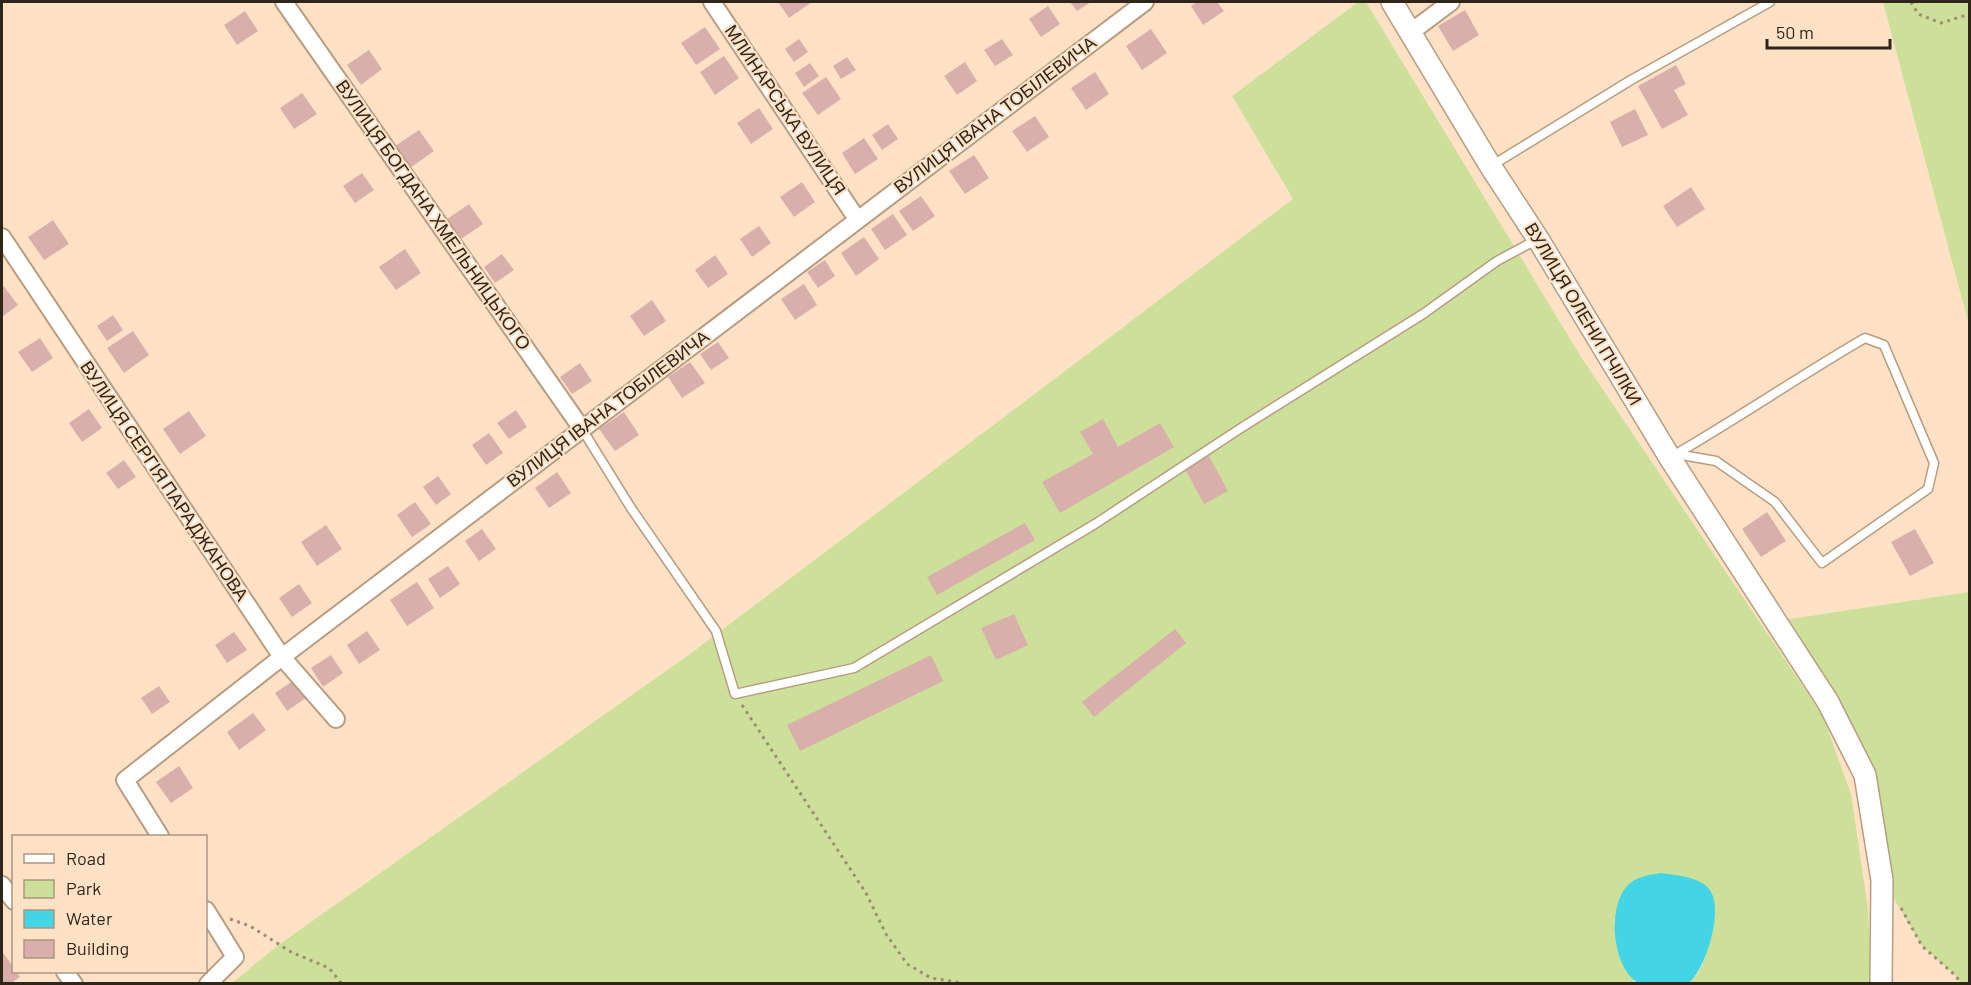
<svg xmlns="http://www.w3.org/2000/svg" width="1971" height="985" font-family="Barlow,sans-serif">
<rect width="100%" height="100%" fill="#ffe2c5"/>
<g fill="#cde09a">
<path d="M1358,2H1366L1583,360L1823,716L1851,794L1868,909L1871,983H1689C1704,971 1706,951 1712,933L1614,919L1618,951L1634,981L1638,983L231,984L277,946L690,654L1293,199L1232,96Z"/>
<polygon points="1883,2 1969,2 1969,325"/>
<polygon points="1969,592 1969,983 1961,983 1956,976 1922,946 1887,887 1877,810 1783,620"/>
</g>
<path fill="#43d5e5" d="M1661,873C1676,875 1700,877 1709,889C1725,908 1706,969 1689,983H1638C1612,967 1607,908 1627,886C1636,876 1650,875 1661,873Z"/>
<g fill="#d9afac">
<polygon points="778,2 812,2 789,18"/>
<polygon points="1070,2 1091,2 1077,11"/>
<polygon points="1197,2 1217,2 1224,11 1203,25 1191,6"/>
<polygon points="1048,6 1060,24 1041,37 1029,19"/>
<polygon points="1465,10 1479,35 1453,51 1438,26"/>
<polygon points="245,11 258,31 237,45 224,25"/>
<polygon points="705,27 720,49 696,65 681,43"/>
<polygon points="1151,29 1167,53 1142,70 1126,46"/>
<polygon points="799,39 808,52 794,62 785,49"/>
<polygon points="1002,39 1013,55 995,66 984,50"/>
<polygon points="369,50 382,69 361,85 347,65"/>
<polygon points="724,56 739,78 715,95 700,72"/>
<polygon points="847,57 856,70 841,79 833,66"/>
<polygon points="965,62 977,81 957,95 944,76"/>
<polygon points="810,63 819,76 804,87 795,73"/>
<polygon points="1676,65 1686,84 1674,90 1688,115 1662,129 1638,86"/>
<polygon points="1095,72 1109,94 1086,110 1071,88"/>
<polygon points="826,77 841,99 818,115 802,93"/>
<polygon points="302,93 317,114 294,129 280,108"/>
<polygon points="759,108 773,129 751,144 737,123"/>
<polygon points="1635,109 1648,135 1622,147 1610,122"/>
<polygon points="1035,116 1049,137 1027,152 1012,131"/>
<polygon points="888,124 898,139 882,150 872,135"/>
<polygon points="419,130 434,151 410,168 395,146"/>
<polygon points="864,138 878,159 855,174 842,153"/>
<polygon points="974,155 989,178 965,194 949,171"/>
<polygon points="362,173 374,190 355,203 343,186"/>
<polygon points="802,182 815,202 794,217 780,197"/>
<polygon points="1691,187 1705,209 1677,227 1663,206"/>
<polygon points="921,196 935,216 913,231 899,211"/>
<polygon points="469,204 483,224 461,239 447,219"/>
<polygon points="893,214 907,235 885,250 871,229"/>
<polygon points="53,220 69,244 44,260 28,237"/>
<polygon points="759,226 771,243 752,257 740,239"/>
<polygon points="864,237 879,259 856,276 841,253"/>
<polygon points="405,249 421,273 396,290 379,267"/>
<polygon points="502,254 514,270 495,283 484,267"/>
<polygon points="715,255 728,274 708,288 695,270"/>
<polygon points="825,260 835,276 818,288 807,272"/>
<polygon points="2,284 18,305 2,317"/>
<polygon points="804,284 817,305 795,320 781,299"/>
<polygon points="652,300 666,321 644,336 630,316"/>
<polygon points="113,315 123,330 107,341 97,326"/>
<polygon points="133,331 149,355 124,373 107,348"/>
<polygon points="40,338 53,358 32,372 18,352"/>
<polygon points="718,342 729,358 711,370 700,354"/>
<polygon points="690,362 705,383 682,398 668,377"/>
<polygon points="580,363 592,381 572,394 560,377"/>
<polygon points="89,409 102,428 82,442 69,423"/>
<polygon points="516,410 527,427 509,439 497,423"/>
<polygon points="189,411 206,436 180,454 163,429"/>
<polygon points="624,412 639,435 615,451 599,429"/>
<polygon points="1103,419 1118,447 1160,423 1174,447 1060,513 1042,482 1093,454 1080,432"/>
<polygon points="489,433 503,453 486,465 472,445"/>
<polygon points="1209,456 1228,491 1204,504 1185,469"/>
<polygon points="124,460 136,477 118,489 106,473"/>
<polygon points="557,472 571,493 549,508 535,488"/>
<polygon points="438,476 451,494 436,505 423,487"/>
<polygon points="415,502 431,524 412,537 397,515"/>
<polygon points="1767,512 1786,541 1761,557 1742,529"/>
<polygon points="1025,523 1035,540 937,595 927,577"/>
<polygon points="326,525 342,549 317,566 301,542"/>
<polygon points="482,529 496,549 479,561 465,541"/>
<polygon points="1915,529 1934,563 1910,576 1891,542"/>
<polygon points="448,566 460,584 440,598 428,579"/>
<polygon points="417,582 434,608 407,626 390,600"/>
<polygon points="299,584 312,603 292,617 279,598"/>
<polygon points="1014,614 1028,645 996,660 981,628"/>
<polygon points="1175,629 1186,643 1094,717 1082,702"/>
<polygon points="367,631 380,650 359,664 347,645"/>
<polygon points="234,632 247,650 227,663 215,645"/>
<polygon points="331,655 343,673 323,687 311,668"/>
<polygon points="931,655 943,681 800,751 787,725"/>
<polygon points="294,680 306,698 287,711 275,693"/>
<polygon points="159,686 170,702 152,714 141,698"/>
<polygon points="253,713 266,730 239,750 227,732"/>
<polygon points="179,766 193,788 171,803 156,782"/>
<polygon points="2,951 14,968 14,972 16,972 20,977 10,984 2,984"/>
</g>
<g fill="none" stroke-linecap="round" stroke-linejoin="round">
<g stroke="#b79c81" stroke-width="11">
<g id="service">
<polyline points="1491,166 1631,80 1770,2"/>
<polyline points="582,429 631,508 716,631 735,694 854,668 1095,524 1241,428 1423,314 1497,261 1538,239"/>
<path d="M1671,457L1676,454C1740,417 1801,375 1865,338L1884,345L1934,463L1928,489L1822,563L1775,502L1716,461L1676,454"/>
</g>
</g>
<g stroke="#b79c81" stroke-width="20">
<g id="minor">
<polyline points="284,2 582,429"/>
<polyline points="712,2 857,219"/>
<polyline points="1411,32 1451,2"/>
<polyline points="2,237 282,657 336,719"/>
<polyline points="160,836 125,780 282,657 1145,2"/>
<polyline points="2,885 14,901"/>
<polyline points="206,910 235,957 208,984"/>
<polyline points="65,972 74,984"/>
</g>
</g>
<g stroke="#b79c81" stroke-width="24">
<polyline id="tertiary" points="1392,2 1491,167 1538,239 1670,458 1828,702 1865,775 1882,880 1881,984"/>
</g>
<g stroke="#a08b77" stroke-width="3" stroke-dasharray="3 4.5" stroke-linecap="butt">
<polyline points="1911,2 1918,14 1941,23 1970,14"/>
<polyline points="742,705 866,893 886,934 907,964 931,978 968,984"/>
<polyline points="1901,908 1922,946 1956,976 1961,984"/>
<polyline points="230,919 250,926 291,952 329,968 342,984"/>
</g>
<use href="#service" stroke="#fff" stroke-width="8"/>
<use href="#minor" stroke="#fff" stroke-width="16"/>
<use href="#tertiary" stroke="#fff" stroke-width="21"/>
</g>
<g text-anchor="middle" stroke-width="4.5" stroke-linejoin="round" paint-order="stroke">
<g font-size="18" fill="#30251b" stroke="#ffe2c5">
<text transform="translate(785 110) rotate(56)" y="6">МЛИНАРСЬКА ВУЛИЦЯ</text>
<text transform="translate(995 115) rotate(-37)" y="6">ВУЛИЦЯ ІВАНА ТОБІЛЕВИЧА</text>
<text transform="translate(433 215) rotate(55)" y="6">ВУЛИЦЯ БОГДАНА ХМЕЛЬНИЦЬКОГО</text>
<text transform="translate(1583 314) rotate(59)" y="6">ВУЛИЦЯ ОЛЕНИ ПЧІЛКИ</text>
<text transform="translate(608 409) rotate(-37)" y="6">ВУЛИЦЯ ІВАНА ТОБІЛЕВИЧА</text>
<text transform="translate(164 481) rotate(56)" y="6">ВУЛИЦЯ СЕРГІЯ ПАРАДЖАНОВА</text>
</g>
</g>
<rect width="1971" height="985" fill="none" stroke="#30251b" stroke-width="6"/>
<rect x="12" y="835" width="195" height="138" fill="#ffe2c5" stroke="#ac9681" stroke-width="1.5"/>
<rect x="24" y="854" width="30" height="9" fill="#ffffff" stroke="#ac9681" stroke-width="1.5"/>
<text x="66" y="865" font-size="18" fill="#30251b">Road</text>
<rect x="24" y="880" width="30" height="18" fill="#cde09a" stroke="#ac9681" stroke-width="1.5"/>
<text x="66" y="895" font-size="18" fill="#30251b">Park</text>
<rect x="24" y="910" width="30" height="18" fill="#43d5e5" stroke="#ac9681" stroke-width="1.5"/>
<text x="66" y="925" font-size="18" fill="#30251b">Water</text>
<rect x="24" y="940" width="30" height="18" fill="#d9afac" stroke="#ac9681" stroke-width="1.5"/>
<text x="66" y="955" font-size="18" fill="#30251b">Building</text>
<path d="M1767 39v9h123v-9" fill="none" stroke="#30251b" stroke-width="3"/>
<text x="1776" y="39" font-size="18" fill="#30251b" stroke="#ffe2c5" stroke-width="4.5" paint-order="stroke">50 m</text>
</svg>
